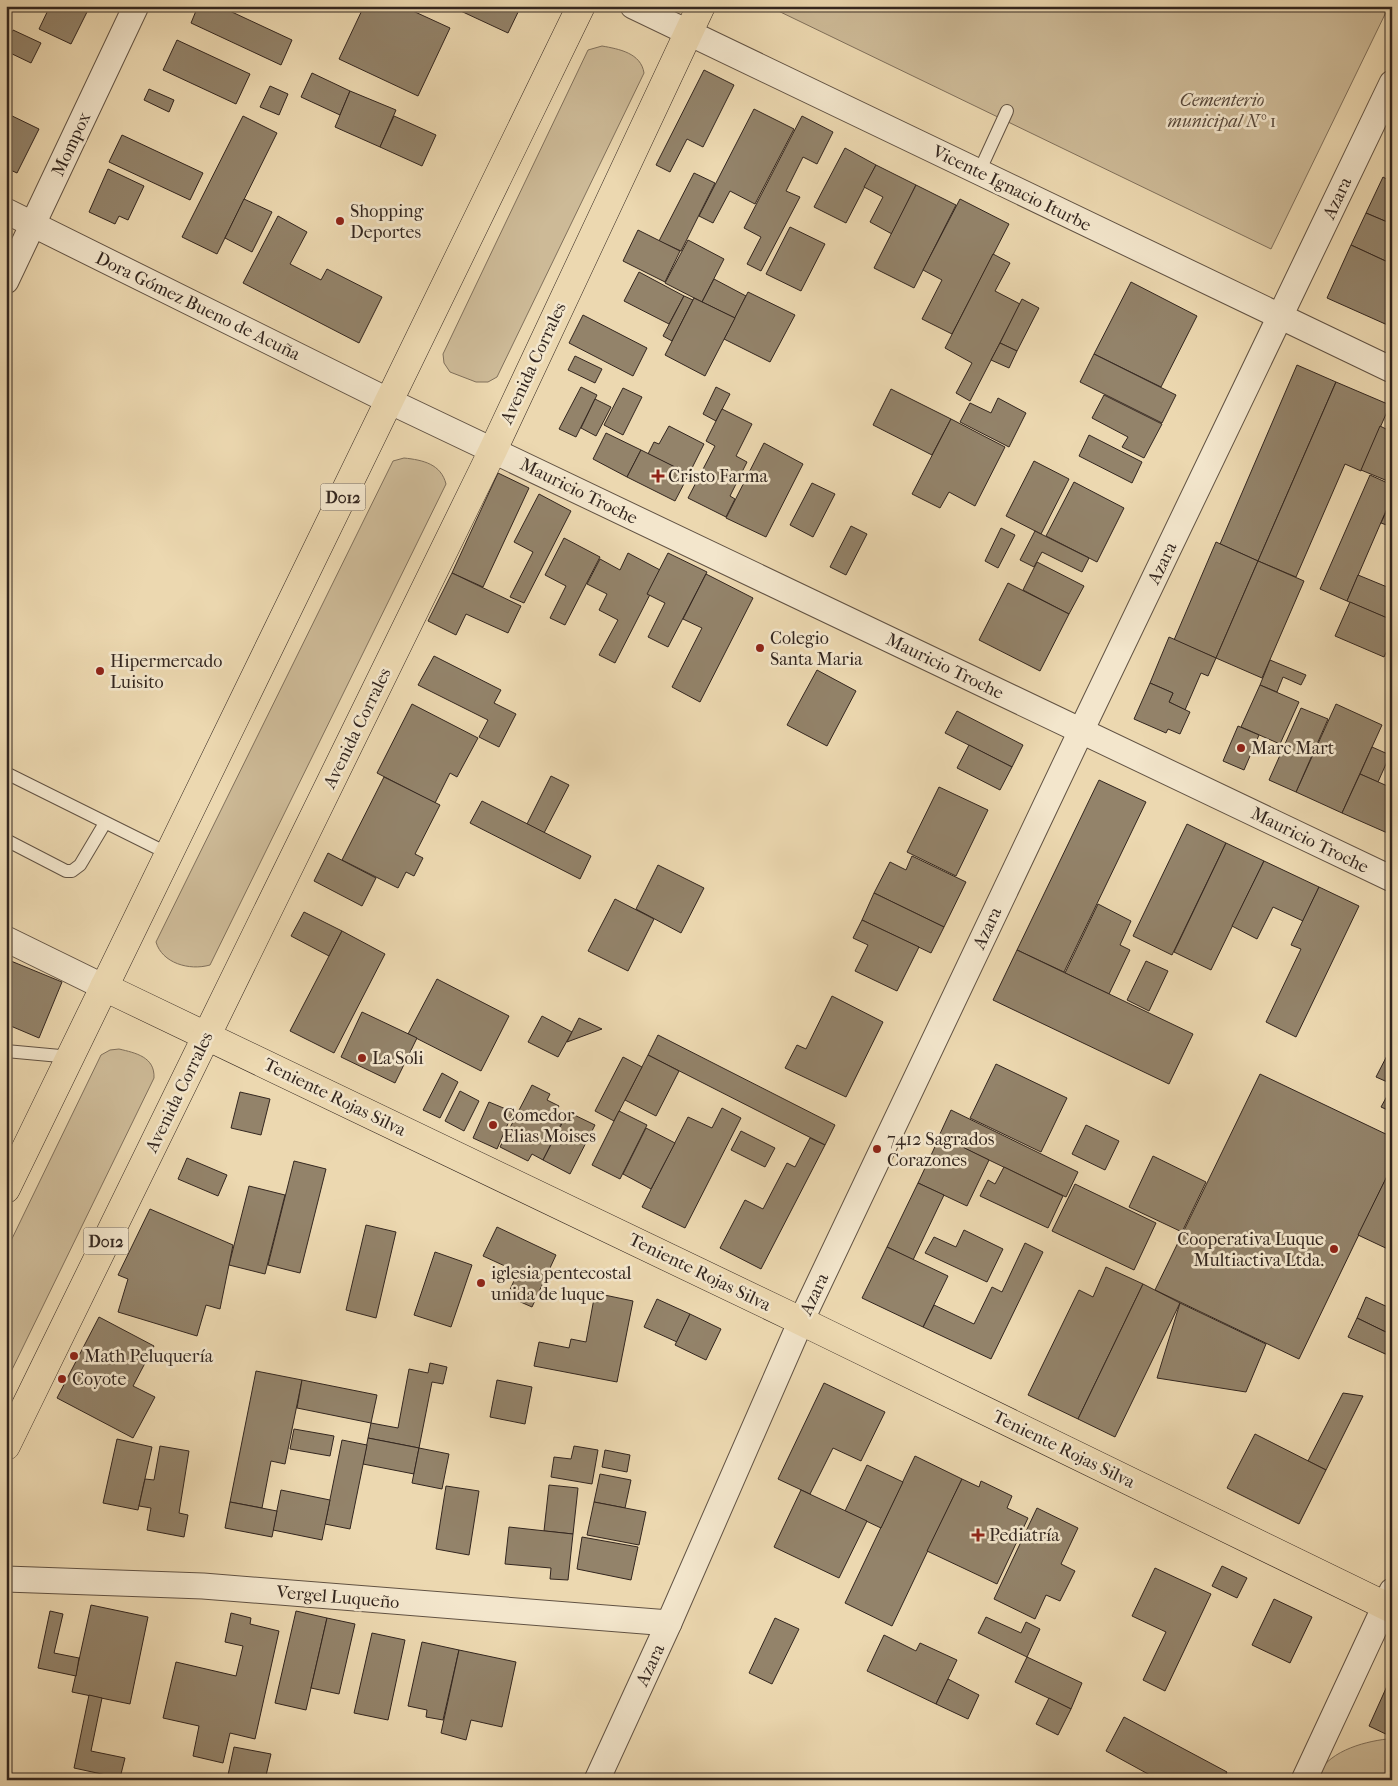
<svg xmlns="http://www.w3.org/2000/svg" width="1398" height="1786" font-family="'IM FELL French Canon',serif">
<rect width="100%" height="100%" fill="#ecd8b0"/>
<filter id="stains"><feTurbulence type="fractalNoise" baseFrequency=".004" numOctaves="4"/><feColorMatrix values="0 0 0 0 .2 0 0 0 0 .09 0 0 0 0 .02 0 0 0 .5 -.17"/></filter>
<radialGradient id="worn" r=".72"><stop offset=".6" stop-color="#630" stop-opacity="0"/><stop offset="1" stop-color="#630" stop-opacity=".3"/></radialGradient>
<g fill="#cdba97" stroke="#80705b">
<polygon points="768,6 1389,6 1271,249"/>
<path d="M602,46C619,49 641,53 644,73L497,377L488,382H476L450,372L444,363L443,354L588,50Z"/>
<path d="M404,458C423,460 441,464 446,484L210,965C189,971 162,963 156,942L393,461Z"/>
<path d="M119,1049C136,1053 155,1057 154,1078L6,1382V1251L101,1055L110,1050Z"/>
<path d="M1387,1739H1392V1780H1315C1325,1752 1362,1742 1387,1739Z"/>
</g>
<g fill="#93836a" stroke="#33261f">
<polygon points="50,6 89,8 71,44 39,29"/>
<polygon points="198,6 219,6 292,40 281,65 191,23"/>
<polygon points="364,6 402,6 450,28 418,96 339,59"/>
<polygon points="450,6 521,6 508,33"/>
<polygon points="13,30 41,43 31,63 6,51 6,44"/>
<polygon points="177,40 250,74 236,104 163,70"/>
<polygon points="704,70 734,85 703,147 687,139 670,172 656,165"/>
<polygon points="312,73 350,91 340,115 301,97"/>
<polygon points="270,86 288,94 279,115 260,107"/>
<polygon points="149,89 174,100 169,112 144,100"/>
<polygon points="350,91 396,110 380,147 335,127"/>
<polygon points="754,109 794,129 755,204 730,191 713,223 699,216"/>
<polygon points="6,113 39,129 17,173 6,168"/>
<polygon points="243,116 277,133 217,254 182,237"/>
<polygon points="394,116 436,135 422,166 380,147"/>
<polygon points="802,116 833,132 817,164 803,157 786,191 800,197 761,271 747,264 761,237 744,228"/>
<polygon points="122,135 203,173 190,200 109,162"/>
<polygon points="845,148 876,165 846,223 814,207"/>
<polygon points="876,165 916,185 892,234 870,222 883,197 864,187"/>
<polygon points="108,169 144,186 128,220 119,216 115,224 89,212"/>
<polygon points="694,173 715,183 681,251 659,241"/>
<polygon points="1383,177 1392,182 1392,224 1366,213"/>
<polygon points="916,185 956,205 914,288 874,268"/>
<polygon points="244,199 272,212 252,252 225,238"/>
<polygon points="960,199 1009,224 952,334 922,319 942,280 923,270"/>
<polygon points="1366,213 1392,224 1392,264 1351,245"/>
<polygon points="278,216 307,232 290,264 321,280 327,269 382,297 359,343 243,283"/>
<polygon points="790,227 825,244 801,291 766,274"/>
<polygon points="638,230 680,251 665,282 623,261"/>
<polygon points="688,240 724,259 702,302 665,283"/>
<polygon points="1351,245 1392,264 1392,327 1327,298"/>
<polygon points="993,254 1010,263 995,291 1020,304 970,401 956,393 972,363 945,348"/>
<polygon points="639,272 684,296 669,324 624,301"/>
<polygon points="714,279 746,296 735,318 702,302"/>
<polygon points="1131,282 1197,316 1161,387 1094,354"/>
<polygon points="748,292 795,315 770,362 724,339"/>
<polygon points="684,296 693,300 672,341 663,336"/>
<polygon points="694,298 735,318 705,376 665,355"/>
<polygon points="1022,299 1039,308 1017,351 1000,343"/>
<polygon points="583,315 647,348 633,376 569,343"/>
<polygon points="1000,343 1017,351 1009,368 991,360"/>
<polygon points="1094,354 1176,395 1162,423 1080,382"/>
<polygon points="575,356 602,369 595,383 568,370"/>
<polygon points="1297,365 1336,382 1258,561 1220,544"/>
<polygon points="1336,382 1390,405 1361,471 1345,464 1296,577 1258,561"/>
<polygon points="581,387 597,395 576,437 559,429"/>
<polygon points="716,387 730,394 716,421 703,414"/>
<polygon points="623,388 642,397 623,435 604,425"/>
<polygon points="891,389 951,419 932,455 873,425"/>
<polygon points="1104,395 1162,424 1144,458 1122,447 1128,437 1092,418"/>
<polygon points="998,398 1026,413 1009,447 960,422 970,403 991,413"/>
<polygon points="595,399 611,407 596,436 581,428"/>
<polygon points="722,409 752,424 736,456 747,462 730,496 735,499 726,517 688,498 715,446 706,441"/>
<polygon points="951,419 1005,447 975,506 949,492 940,508 912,494"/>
<polygon points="669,426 704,444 689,474 648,454 654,442 659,444"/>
<polygon points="1380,426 1392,432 1392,479 1390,482 1361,470"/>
<polygon points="606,433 641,450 627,477 593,459"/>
<polygon points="1089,435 1142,462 1132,483 1079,456"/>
<polygon points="764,443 803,464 766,537 726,518"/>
<polygon points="641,450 689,474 675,501 627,477"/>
<polygon points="1034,461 1069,479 1041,534 1006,516"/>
<polygon points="498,473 529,488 483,587 452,573"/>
<polygon points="1370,475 1392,485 1392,497 1347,601 1320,589"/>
<polygon points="1074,482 1124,508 1097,562 1046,536"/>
<polygon points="812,483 835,494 813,537 790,525"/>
<polygon points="539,494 571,511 524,603 510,597 533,552 514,542"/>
<polygon points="1392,499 1392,527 1381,523"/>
<polygon points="851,526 867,534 846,575 830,567"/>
<polygon points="1001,528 1015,535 998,568 985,561"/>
<polygon points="1035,531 1089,558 1082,572 1042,552 1034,567 1020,560"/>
<polygon points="564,538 600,557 565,625 550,618 566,586 545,575"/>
<polygon points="1216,542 1258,561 1216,658 1174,640"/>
<polygon points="628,553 662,571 615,663 599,655 618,620 599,610 607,594 587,584 600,559 620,570"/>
<polygon points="668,553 707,572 668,647 648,637 665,603 647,594"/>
<polygon points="1258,561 1304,581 1262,678 1216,658"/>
<polygon points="1037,562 1084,586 1069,614 1023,590"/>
<polygon points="452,573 521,606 508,633 466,614 456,635 428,621"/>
<polygon points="706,574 753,598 700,702 672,687 702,628 683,619"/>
<polygon points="1358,575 1392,589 1392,608 1387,618 1347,601"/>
<polygon points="1008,583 1069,614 1040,671 979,640"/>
<polygon points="1350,602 1392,620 1392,640 1384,657 1335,636"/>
<polygon points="1169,637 1216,658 1208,676 1201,673 1185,710 1169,702 1173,693 1150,683"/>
<polygon points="434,656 501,690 494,703 516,714 499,747 479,737 488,720 418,685"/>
<polygon points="1270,660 1306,675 1301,685 1283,677 1277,692 1260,685"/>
<polygon points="817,670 856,691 827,746 787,725"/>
<polygon points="1150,683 1173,693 1169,702 1190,712 1180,734 1168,729 1166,733 1134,719"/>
<polygon points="1260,685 1299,702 1280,744 1241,727"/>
<polygon points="412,704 478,738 457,777 450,773 435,803 377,773"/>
<polygon points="1336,704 1382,725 1342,813 1296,792"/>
<polygon points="1301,708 1328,719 1296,792 1269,780"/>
<polygon points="957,711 1023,745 1012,767 945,733"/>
<polygon points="1238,726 1259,735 1244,770 1223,761"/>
<polygon points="969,745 1012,767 1000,790 957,768"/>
<polygon points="1372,747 1390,755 1378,782 1360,774"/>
<polygon points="1360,774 1392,788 1392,835 1342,813"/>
<polygon points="551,776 569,785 544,833 527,824"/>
<polygon points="384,777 440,805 415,854 423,858 414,876 406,872 398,888 342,860"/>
<polygon points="1099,780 1146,802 1064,972 1017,950"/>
<polygon points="939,787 988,810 956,876 907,852"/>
<polygon points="482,801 591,856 580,879 470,823"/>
<polygon points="1187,824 1226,843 1172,955 1133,936"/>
<polygon points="1226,843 1264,861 1211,970 1174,952"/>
<polygon points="328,853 376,878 362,906 314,881"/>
<polygon points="912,856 966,882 944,927 874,893 890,862 906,870"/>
<polygon points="1264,861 1319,887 1303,921 1273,907 1257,939 1232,926"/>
<polygon points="658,865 704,888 681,933 636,909"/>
<polygon points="1319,887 1359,906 1296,1037 1266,1022 1301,949 1291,945"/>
<polygon points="874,893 944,927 931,953 862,920"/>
<polygon points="615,899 654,919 628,971 588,951"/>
<polygon points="1098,904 1131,921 1120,945 1130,950 1109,994 1065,973"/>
<polygon points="304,912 342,931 329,956 291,936"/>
<polygon points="862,920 919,947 897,991 855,971 868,945 853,938"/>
<polygon points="342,931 385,954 334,1053 290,1031"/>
<polygon points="1017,950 1193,1034 1169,1084 993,1000"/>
<polygon points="6,959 62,982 39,1038 6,1024"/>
<polygon points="1146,961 1168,971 1149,1011 1127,1000"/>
<polygon points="437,979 509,1016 481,1071 408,1034"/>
<polygon points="832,996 883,1022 846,1097 785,1068 797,1045 806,1049"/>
<polygon points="362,1012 417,1038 395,1083 341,1057"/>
<polygon points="542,1016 572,1032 558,1057 528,1042"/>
<polygon points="579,1018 602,1029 567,1042"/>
<polygon points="658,1035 835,1125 825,1145 648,1055"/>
<polygon points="1392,1046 1392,1084 1376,1077"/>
<polygon points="648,1055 679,1071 656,1116 625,1100"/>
<polygon points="623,1057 642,1067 614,1121 595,1111"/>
<polygon points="996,1064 1067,1098 1041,1152 970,1118"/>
<polygon points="442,1073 458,1082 440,1118 423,1110"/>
<polygon points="1260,1074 1392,1137 1392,1166 1299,1359 1155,1290"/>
<polygon points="532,1085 550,1094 547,1100 559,1106 553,1118 562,1122 543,1160 532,1154 528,1161 500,1147"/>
<polygon points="1392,1087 1392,1112 1381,1107"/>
<polygon points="460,1091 479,1101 464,1131 445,1121"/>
<polygon points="240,1092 270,1099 261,1135 231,1128"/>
<polygon points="489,1102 513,1112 497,1149 473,1138"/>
<polygon points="722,1108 741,1118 685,1228 642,1207 688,1117 712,1128"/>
<polygon points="951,1110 1078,1172 1066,1197 939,1136"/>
<polygon points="619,1111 647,1125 620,1179 592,1165"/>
<polygon points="568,1112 595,1125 570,1174 543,1160"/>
<polygon points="1086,1125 1119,1141 1105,1170 1072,1154"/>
<polygon points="646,1128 675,1143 651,1189 623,1174"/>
<polygon points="741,1131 775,1148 765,1167 731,1150"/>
<polygon points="940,1136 989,1160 967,1206 918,1183"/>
<polygon points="810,1138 825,1145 761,1269 720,1248 745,1200 763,1209 787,1163 795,1167"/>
<polygon points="1153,1156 1206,1182 1182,1232 1129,1207"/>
<polygon points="187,1158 227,1175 218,1196 178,1179"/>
<polygon points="294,1161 326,1169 300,1273 268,1265"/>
<polygon points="1392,1166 1392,1251 1358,1235"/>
<polygon points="1004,1167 1063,1196 1048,1228 980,1196 988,1180 995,1184"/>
<polygon points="918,1183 944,1195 913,1260 887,1247"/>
<polygon points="1075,1184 1156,1223 1134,1270 1052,1231"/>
<polygon points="249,1186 285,1195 265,1274 229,1265"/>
<polygon points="150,1209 233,1245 220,1309 206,1305 197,1336 118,1312 128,1279 118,1275"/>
<polygon points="366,1225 396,1232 376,1318 346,1310"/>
<polygon points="497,1227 556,1255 532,1307 507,1296 518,1272 483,1256"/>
<polygon points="964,1230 1003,1249 987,1282 925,1253 934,1237 956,1247"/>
<polygon points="1025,1243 1043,1252 991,1359 923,1327 934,1305 974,1324 992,1287 1002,1292"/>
<polygon points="887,1247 948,1276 923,1327 862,1298"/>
<polygon points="435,1252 472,1265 451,1327 414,1315"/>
<polygon points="1106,1267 1143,1284 1078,1419 1028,1395 1079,1290 1093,1297"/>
<polygon points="1143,1284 1180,1303 1115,1437 1078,1419"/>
<polygon points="595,1293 633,1301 617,1382 534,1366 539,1342 569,1348 571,1339 586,1342"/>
<polygon points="1366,1297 1392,1309 1392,1335 1357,1318"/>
<polygon points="657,1299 690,1314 677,1342 644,1327"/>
<polygon points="1180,1303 1266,1344 1246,1392 1157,1378"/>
<polygon points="690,1314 721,1329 706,1360 675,1345"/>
<polygon points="99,1317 154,1346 133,1386 155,1397 133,1438 57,1398"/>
<polygon points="1357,1318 1392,1335 1392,1357 1348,1337"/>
<polygon points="430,1363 447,1367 443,1384 432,1382 419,1448 368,1438 371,1423 398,1428 409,1369 428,1373"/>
<polygon points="256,1371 302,1380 285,1464 271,1461 262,1508 230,1502"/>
<polygon points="302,1380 377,1395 371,1423 297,1408"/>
<polygon points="497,1380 532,1387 525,1424 490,1417"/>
<polygon points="824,1383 885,1412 861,1461 833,1448 810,1494 778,1479"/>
<polygon points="1343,1393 1363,1396 1326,1470 1308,1461"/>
<polygon points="294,1429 334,1436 330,1456 290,1449"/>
<polygon points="1255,1434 1326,1470 1299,1524 1227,1488"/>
<polygon points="368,1438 419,1448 414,1474 363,1464"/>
<polygon points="117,1439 152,1447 138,1510 103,1503"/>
<polygon points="342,1440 367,1445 350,1529 325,1524"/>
<polygon points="160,1446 189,1451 179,1513 188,1515 184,1537 147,1530 151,1508 139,1506 145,1479 154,1480"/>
<polygon points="574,1446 598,1450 592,1484 551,1477 554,1457 571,1459"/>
<polygon points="419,1448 449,1454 442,1489 412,1483"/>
<polygon points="605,1450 630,1455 627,1472 602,1467"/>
<polygon points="915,1456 962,1479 892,1626 845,1603"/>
<polygon points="867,1465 903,1482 881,1528 845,1511"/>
<polygon points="600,1474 631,1480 625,1508 594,1502"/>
<polygon points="962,1479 979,1487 981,1481 1012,1496 1007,1508 1028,1518 997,1584 927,1551"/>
<polygon points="549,1485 578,1488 573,1534 544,1531"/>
<polygon points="446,1486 479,1491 469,1555 436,1549"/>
<polygon points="281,1490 330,1500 322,1540 273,1530"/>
<polygon points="801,1490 867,1521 839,1578 774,1547"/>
<polygon points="230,1502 277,1511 272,1537 225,1528"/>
<polygon points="594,1502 646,1512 639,1545 587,1535"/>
<polygon points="1037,1508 1078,1528 1061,1564 1075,1571 1060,1601 1046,1595 1035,1619 994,1599"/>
<polygon points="509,1527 573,1534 568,1580 550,1579 551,1568 505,1564"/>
<polygon points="582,1537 638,1547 631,1580 577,1569"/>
<polygon points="1222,1566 1247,1578 1237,1598 1212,1586"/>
<polygon points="1155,1568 1211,1594 1165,1691 1143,1680 1166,1632 1132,1616"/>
<polygon points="1274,1599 1312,1617 1290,1663 1252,1645"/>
<polygon points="91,1605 148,1617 130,1704 72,1692"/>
<polygon points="50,1611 63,1614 54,1653 79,1658 76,1676 38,1668"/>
<polygon points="296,1611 327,1618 306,1710 275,1703"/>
<polygon points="231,1613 251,1618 250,1624 279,1631 255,1739 230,1733 223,1763 193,1756 199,1726 163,1718 176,1662 236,1676 243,1646 225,1642"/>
<polygon points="986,1617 1021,1633 1026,1622 1040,1629 1027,1657 978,1633"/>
<polygon points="327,1618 355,1624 339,1694 311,1688"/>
<polygon points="775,1618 799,1629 772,1684 749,1673"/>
<polygon points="372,1633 405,1640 388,1720 354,1713"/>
<polygon points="884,1635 916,1651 920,1643 957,1660 936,1704 867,1671"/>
<polygon points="422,1642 459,1650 443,1720 426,1717 427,1710 408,1706"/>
<polygon points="459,1650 516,1662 502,1727 471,1720 466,1740 441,1733"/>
<polygon points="1027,1657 1082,1683 1071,1709 1015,1682"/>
<polygon points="1392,1675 1392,1737 1369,1726"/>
<polygon points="948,1679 979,1695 968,1719 936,1704"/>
<polygon points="89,1695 102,1698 91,1751 125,1758 120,1778 74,1768"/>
<polygon points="1049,1698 1071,1709 1058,1735 1036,1724"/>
<polygon points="1124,1717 1227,1772 1223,1780 1159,1780 1106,1751"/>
<polygon points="234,1747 271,1754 265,1780 252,1780 228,1775"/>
</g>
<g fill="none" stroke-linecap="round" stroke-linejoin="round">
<g stroke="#615243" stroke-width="14">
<g id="lane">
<polyline points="979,172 1007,111"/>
<polyline points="6,773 169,854"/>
<polyline points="6,840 66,871 72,871 80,865 105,823"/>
<polyline points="6,1051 71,1057"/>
</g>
</g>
<g stroke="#615243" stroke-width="27">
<g id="street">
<polyline points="633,6 1392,370"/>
<polyline points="6,211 389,401 1392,879"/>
<polyline points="6,281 136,6"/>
<polyline points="6,939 104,987"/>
<polyline points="6,1579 203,1586 669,1623"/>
<polyline points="597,1780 669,1623 801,1321 1081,731 1392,83"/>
<polyline points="1304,1780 1392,1591"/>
</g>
</g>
<g stroke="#33261f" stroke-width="29">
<g id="primary">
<polyline points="104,987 801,1321 1392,1609"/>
<polyline points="6,1189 581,6"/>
<polyline points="6,1446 493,450 701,6"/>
</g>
</g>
<use href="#lane" stroke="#f3e6cc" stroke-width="12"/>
<use href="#street" stroke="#f3e6cc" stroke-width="25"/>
<use href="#primary" stroke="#ecd8b0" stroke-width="28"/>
</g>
<g fill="#8f2418" stroke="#f3e6cc" stroke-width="2">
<circle cx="340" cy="221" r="5"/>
<path d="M655.5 468.5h5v5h5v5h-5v5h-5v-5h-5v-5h5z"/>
<circle cx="760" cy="648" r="5"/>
<circle cx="100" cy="671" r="5"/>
<circle cx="1241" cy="748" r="5"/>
<circle cx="362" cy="1058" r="5"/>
<circle cx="493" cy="1125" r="5"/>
<circle cx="877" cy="1149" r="5"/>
<circle cx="1334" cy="1249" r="5"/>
<circle cx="481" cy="1283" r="5"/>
<circle cx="74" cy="1356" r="5"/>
<circle cx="62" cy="1379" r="5"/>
<path d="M975.5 1527.5h5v5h5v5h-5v5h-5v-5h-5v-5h5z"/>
</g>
<g text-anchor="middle" stroke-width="5" stroke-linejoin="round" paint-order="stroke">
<g fill="#f3e6cc" stroke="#6d6053" stroke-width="1">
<rect x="320.5" y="483.5" width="45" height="27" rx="4"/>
<rect x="83.5" y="1227.5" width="45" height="27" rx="4"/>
</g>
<g font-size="16" font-weight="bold" fill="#33261f">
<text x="343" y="503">D012</text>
<text x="106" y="1247">D012</text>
</g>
<g font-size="18" font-style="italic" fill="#5a4b3d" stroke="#f3e6cc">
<text x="1222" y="106">Cementerio<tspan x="1222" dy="21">municipal Nº 1</tspan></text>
</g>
<g font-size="18" fill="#33261f" stroke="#f3e6cc">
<text transform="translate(71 144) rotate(-65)" y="6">Mompox</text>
<text transform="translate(1012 188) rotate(26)" y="6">Vicente Ignacio Iturbe</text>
<text transform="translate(1337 198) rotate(-65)" y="6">Azara</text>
<text transform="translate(198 306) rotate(26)" y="6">Dora Gómez Bueno de Acuña</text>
<text transform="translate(533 363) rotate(-65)" y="6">Avenida Corrales</text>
<text transform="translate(579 491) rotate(26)" y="6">Mauricio Troche</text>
<text transform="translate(1162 563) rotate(-64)" y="6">Azara</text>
<text transform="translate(945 666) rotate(26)" y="6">Mauricio Troche</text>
<text transform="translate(357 728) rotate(-64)" y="6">Avenida Corrales</text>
<text transform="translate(1310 840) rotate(26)" y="6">Mauricio Troche</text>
<text transform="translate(987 928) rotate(-65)" y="6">Azara</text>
<text transform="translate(179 1092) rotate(-64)" y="6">Avenida Corrales</text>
<text transform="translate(335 1097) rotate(26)" y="6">Teniente Rojas Silva</text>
<text transform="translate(700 1272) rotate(26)" y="6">Teniente Rojas Silva</text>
<text transform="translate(814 1294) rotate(-65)" y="6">Azara</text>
<text transform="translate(1064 1449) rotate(26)" y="6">Teniente Rojas Silva</text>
<text transform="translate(338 1597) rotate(5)" y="6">Vergel Luqueño</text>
<text transform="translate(650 1665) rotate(-65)" y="6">Azara</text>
</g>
<g font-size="18" fill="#33261f" stroke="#f3e6cc" text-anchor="start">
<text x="350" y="217">Shopping<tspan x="350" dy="21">Deportes</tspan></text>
<text x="668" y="482">Cristo Farma</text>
<text x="770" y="644">Colegio<tspan x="770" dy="21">Santa Maria</tspan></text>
<text x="110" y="667">Hipermercado<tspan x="110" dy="21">Luisito</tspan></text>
<text x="1251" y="754">Marc Mart</text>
<text x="372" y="1064">La Soli</text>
<text x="503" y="1121">Comedor<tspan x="503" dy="21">Elias Moises</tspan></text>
<text x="887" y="1145">7412 Sagrados<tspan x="887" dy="21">Corazones</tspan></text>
<text x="1324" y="1245" text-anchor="end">Cooperativa Luque<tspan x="1324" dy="21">Multiactiva Ltda.</tspan></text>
<text x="491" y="1279">iglesia pentecostal<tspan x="491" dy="21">unida de luque</tspan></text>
<text x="84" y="1362">Math Peluquería</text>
<text x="72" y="1385">Coyote</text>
<text x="989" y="1541">Pediatría</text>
</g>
</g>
<rect width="1398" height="1786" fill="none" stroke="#ecd8b0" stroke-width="25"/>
<rect x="8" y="8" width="1383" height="1771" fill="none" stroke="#33261f" stroke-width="2.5"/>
<rect x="12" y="12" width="1373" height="1761" fill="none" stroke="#33261f"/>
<rect width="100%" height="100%" filter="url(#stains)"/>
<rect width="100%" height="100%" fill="url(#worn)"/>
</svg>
